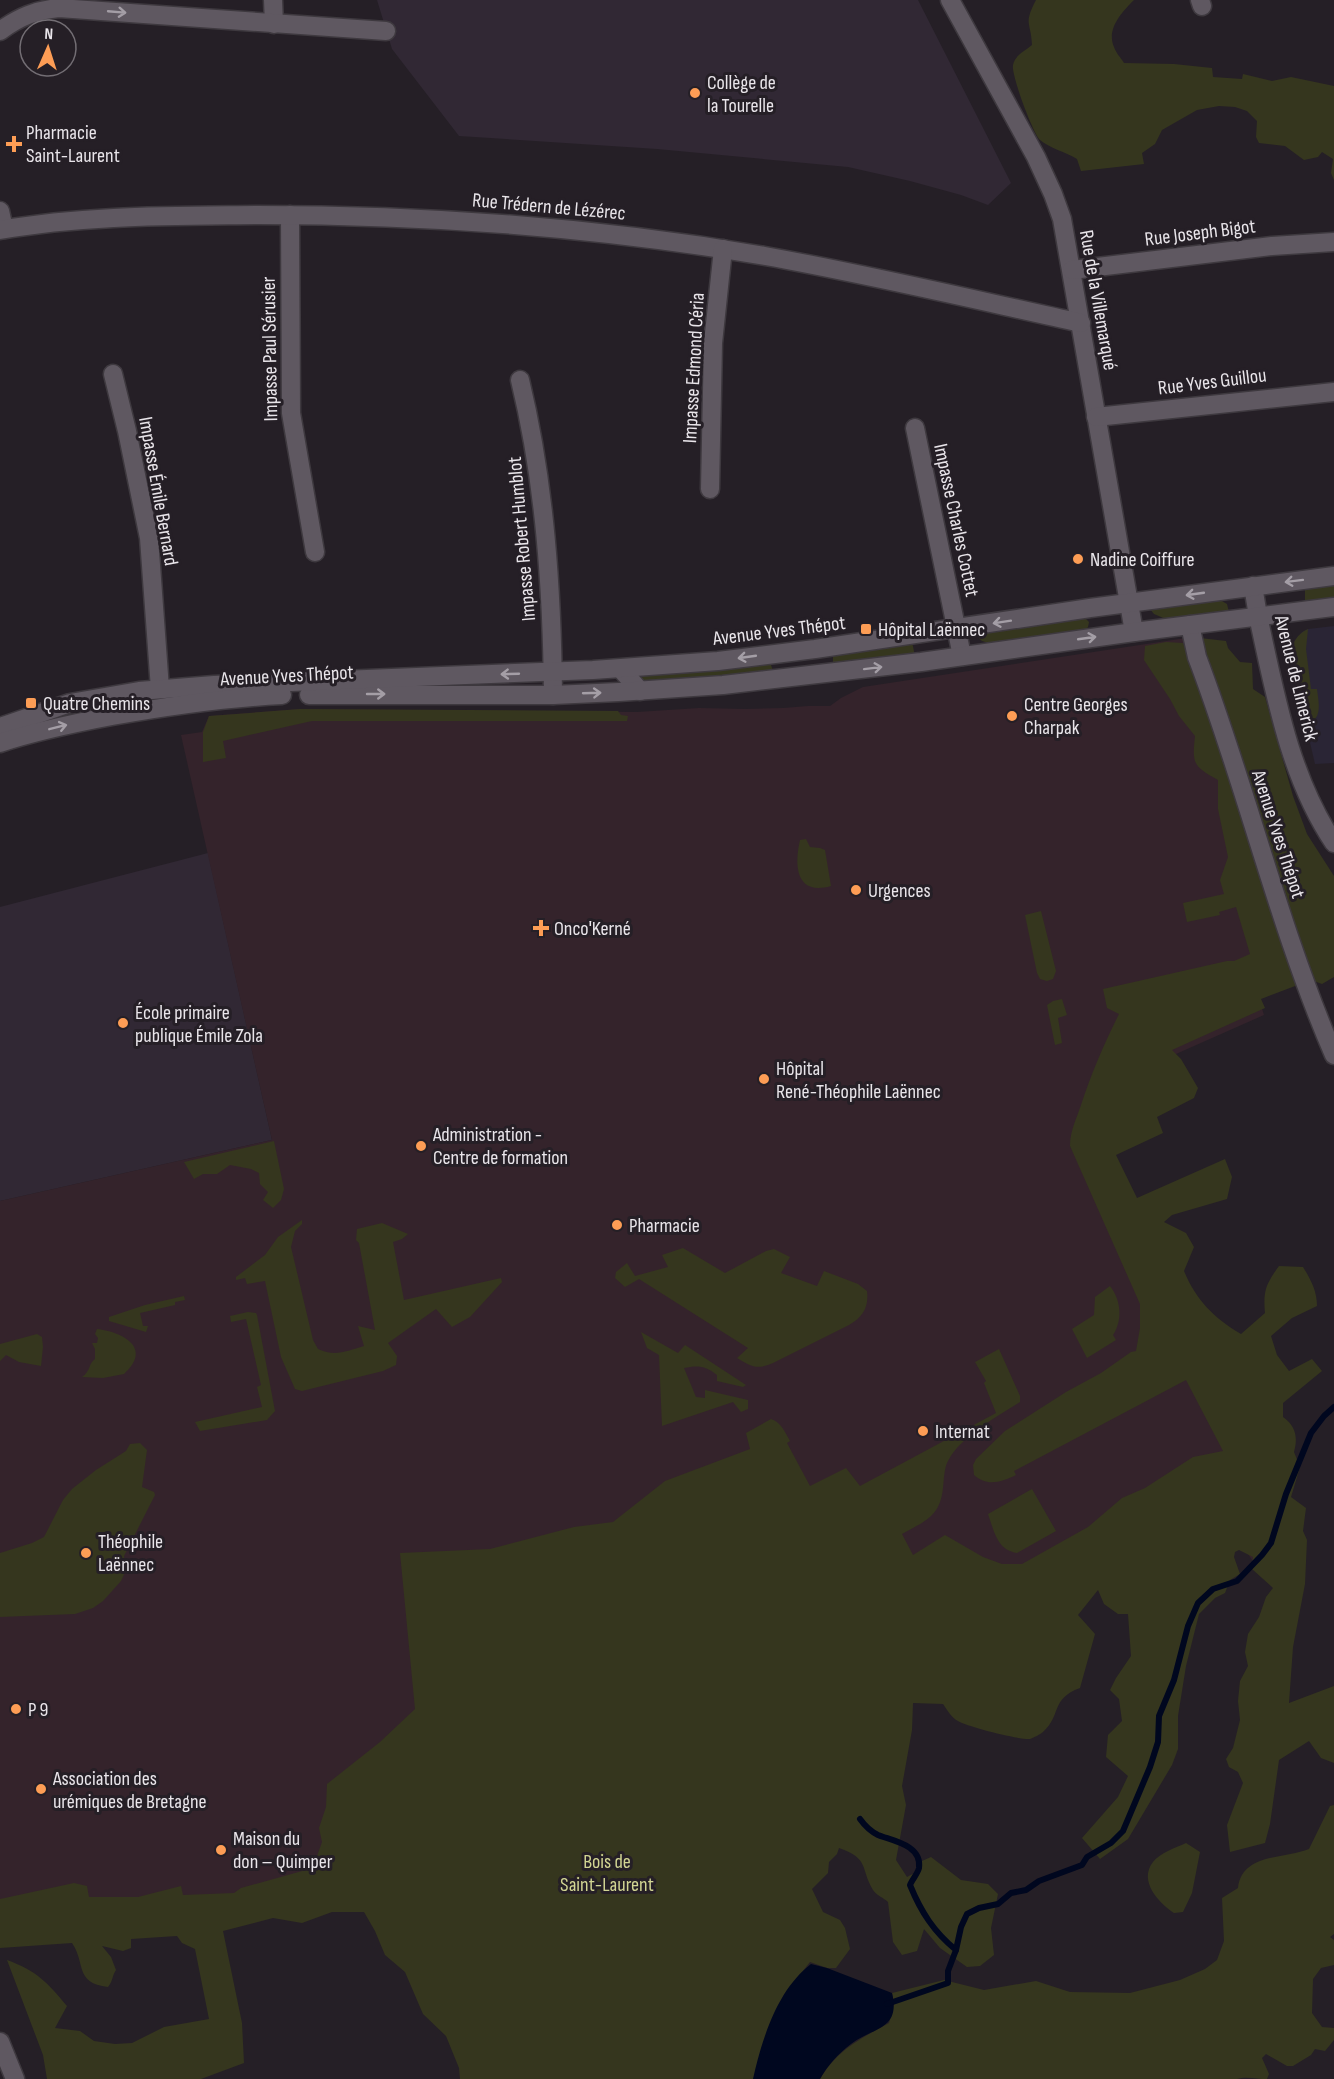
<svg xmlns="http://www.w3.org/2000/svg" width="1334" height="2079" font-family="'Sofia Sans Condensed',sans-serif">
<rect width="100%" height="100%" fill="#251f26"/>
<polygon fill="#2a2535" points="1334,626 1334,763 1315,764 1292,666 1291,646 1302,632 1308,629"/>
<g fill="#312834">
<polygon points="377,0 918,0 1011,183 988,205 961,195 910,181 848,167 657,149 459,136 392,49"/>
<polygon points="208,853 272,1140 0,1201 0,907"/>
</g>
<polygon fill="#34232b" points="1186,638 1294,983 1259,999 1264,1015 1158,1062 1070,1146 1258,1462 1256,1566 1219,1510 367,1876 0,1927 0,1201 272,1140 181,735 202,732 209,716 300,709 637,712 699,708 745,709 783,708 808,706 830,706 841,698 863,687"/>
<g fill="#35361e">
<path d="M1036,0H1134C1122,12 1106,29 1114,47C1116,53 1121,58 1124,63L1174,64L1212,68L1213,77L1242,79L1243,74L1272,81L1291,77L1334,86V180L1331,173L1333,159L1322,152L1318,157L1304,160L1285,146L1259,143L1256,137L1257,121L1247,111L1235,107L1219,106L1197,110L1162,130L1155,144L1142,153L1144,164L1081,171L1077,159C1066,152 1049,148 1040,140C1033,133 1011,75 1013,65C1015,55 1025,51 1032,45C1031,21 1023,25 1036,0Z"/>
<polygon points="1334,584 1334,601 1308,604 1305,601 1305,588"/>
<polygon points="1220,600 1227,604 1229,612 1168,620 1154,614 1150,609"/>
<polygon points="1084,617 1089,622 1088,627 1084,632 992,644 982,641 975,635 975,632"/>
<path d="M1308,629L1306,649L1311,689H1317C1319,705 1323,719 1305,726L1290,655C1292,643 1297,634 1308,629Z"/>
<path d="M1200,638L1226,641L1228,648L1240,662L1252,663L1253,689L1265,697L1293,796L1307,834L1334,876V977L1322,984L1311,980L1261,999L1265,1008L1172,1050L1181,1059L1198,1088L1194,1098L1157,1117L1163,1133L1116,1155L1137,1198L1225,1159L1232,1177L1227,1199L1172,1215L1164,1222L1186,1233L1194,1247L1184,1271C1196,1300 1214,1318 1241,1334L1265,1313C1263,1290 1266,1284 1279,1266L1303,1267C1311,1280 1317,1291 1317,1306L1292,1318L1271,1336L1277,1355L1289,1371L1312,1359L1322,1371L1283,1403V1417C1296,1426 1298,1438 1294,1452L1300,1467L1291,1497L1306,1508L1303,1531L1307,1540L1305,1584L1293,1647L1289,1703L1334,1686V1763L1321,1758L1309,1741L1279,1760L1270,1824L1265,1843L1230,1852L1227,1825L1243,1783L1238,1772L1229,1767L1226,1759L1233,1748L1240,1720L1238,1701L1240,1681L1248,1666L1245,1652L1248,1634L1259,1617L1266,1597L1273,1588L1252,1569L1253,1557L1239,1550L1235,1552L1234,1557L1240,1574L1230,1580L1225,1593L1215,1598L1199,1614L1186,1666L1178,1716V1749L1172,1765L1128,1839L1100,1859L1082,1838L1118,1797L1128,1776L1106,1757L1108,1735L1122,1721L1119,1699L1110,1690L1116,1678L1131,1656L1128,1614H1118L1104,1604L1098,1590L1078,1615L1095,1634L1080,1688C1050,1699 1062,1715 1043,1732C1041,1734 1033,1738 1030,1739C1020,1740 968,1727 958,1721C952,1718 947,1710 943,1704L913,1703L912,1730L902,1786L906,1805L896,1860L907,1877L920,1870L922,1861L931,1857L961,1880L988,1884L998,1894L991,1928L994,1955L980,1966L967,1967L940,1948L924,1929L917,1951L902,1955L893,1942L888,1902C884,1898 876,1895 873,1890C860,1868 870,1859 839,1848L837,1854L829,1862L828,1873L812,1889L823,1912L840,1920L845,1928L850,1949L836,1968H827L810,1962L784,1995L754,2079H460L459,2068L446,2036L423,2014L405,1972L385,1955L375,1931L364,1912H332L302,1923L273,1918L223,1931L242,2023L244,2063L201,2079H47L43,2055L7,1960C37,1971 47,1982 67,2006L55,2028L80,2031L94,2041L115,2044L132,2043L164,2027L209,2019L195,1949L182,1943L177,1936L131,1939V1948L123,1951L102,1946L111,1957L116,1970C112,1976 113,1981 108,1987C74,1983 86,1963 72,1943L0,1948V1899L74,1883L87,1886L89,1897H138L181,1886L183,1895L234,1893L241,1888L320,1866L317,1856L322,1842L319,1828L326,1807L327,1784L380,1742L415,1709L400,1553L490,1549L574,1527L613,1522L665,1481L750,1449L746,1433L771,1419C781,1422 785,1432 790,1441L787,1443L810,1486L846,1468L860,1486L996,1413L984,1383L986,1381L975,1362L999,1349L1020,1396V1402C998,1416 961,1436 948,1461C944,1468 944,1480 943,1488C940,1517 925,1521 902,1534L913,1555L945,1535L983,1557L1002,1564H1022L1088,1527L1122,1498L1145,1488L1193,1457L1223,1451L1186,1380L1014,1471L1016,1475C1002,1482 987,1487 974,1475L973,1465L976,1459L1005,1431L1066,1392L1101,1373L1131,1352L1136,1351L1140,1328V1304L1070,1146C1070,1131 1076,1120 1081,1105C1091,1074 1104,1044 1119,1014L1107,1008L1103,989L1227,961H1234L1250,954L1236,907L1219,912L1220,915L1187,922L1183,903L1224,894L1220,880L1228,857L1218,809V780C1193,766 1192,764 1195,736L1179,716L1170,699L1144,660L1145,646L1166,642L1183,643L1188,654Z"/>
<polygon points="912,641 915,657 833,663 833,655"/>
<polygon points="770,662 773,671 649,686 635,677 636,675"/>
<polygon points="300,709 618,711 621,715 628,716 627,721 312,721 223,741 226,758 203,762 203,732 209,716"/>
<path d="M806,839L810,847L820,848L825,850L831,886C796,896 794,866 800,840Z"/>
<polygon points="1041,911 1056,971 1053,979 1047,981 1040,979 1037,973 1025,915"/>
<polygon points="1062,999 1067,1015 1058,1018 1062,1043 1055,1045 1047,1005 1053,1001"/>
<polygon points="274,1141 284,1189 281,1200 273,1208 263,1200 268,1192 260,1184 259,1173 251,1169 230,1165 217,1174 203,1174 194,1179 184,1162"/>
<path d="M302,1220V1224L295,1231L291,1247L313,1340L318,1349C335,1357 347,1351 364,1346L358,1326L375,1330L359,1243L356,1240L357,1229L382,1223L408,1234L402,1239L393,1242L404,1300L501,1278L502,1282L470,1317L452,1327L436,1309L388,1343L397,1356L396,1365L383,1371L302,1391L295,1389L281,1357L265,1281L247,1284L245,1278L236,1280V1277L265,1255L278,1237Z"/>
<path d="M683,1248L725,1273L766,1251L774,1249L790,1257L781,1273L817,1286L824,1271L858,1284L867,1291C869,1307 863,1317 849,1325L773,1363C757,1370 752,1367 737,1358L748,1348L639,1279L625,1287L615,1278L616,1272L627,1263L635,1276L668,1267L662,1255Z"/>
<path d="M1110,1286C1121,1300 1123,1320 1113,1335L1116,1340L1087,1358L1072,1329L1094,1315L1095,1297Z"/>
<polygon points="184,1296 185,1300 175,1302 175,1305 140,1313 143,1326 148,1326 146,1332 109,1321 109,1317 145,1305"/>
<polygon points="248,1312 256,1313 257,1315 275,1411 267,1420 200,1431 195,1422 262,1407 257,1387 261,1385 246,1319 231,1322 230,1316"/>
<path d="M97,1329C123,1332 153,1348 124,1374L103,1378L82,1377C91,1371 88,1364 95,1359V1349L92,1343H97L98,1338L95,1334Z"/>
<path d="M641,1332L678,1353L685,1345L746,1385L743,1387L717,1381V1375C706,1366 698,1365 684,1368L696,1397L705,1398V1390L748,1400V1409L741,1412L733,1402L662,1426L659,1355L647,1348Z"/>
<polygon points="37,1334 42,1337 43,1347 41,1366 19,1362 6,1355 0,1361 0,1344"/>
<polygon points="140,1443 147,1450 142,1487 154,1492 155,1495 124,1556 126,1570 121,1581 103,1601 93,1608 75,1614 0,1617 0,1553 32,1543 44,1537 63,1500 72,1489 96,1470 126,1451 130,1444"/>
<path d="M1032,1489L1056,1531L1017,1553C997,1550 994,1531 988,1514Z"/>
<path d="M1334,1805V1934L1330,1937L1334,1940V1965L1321,1968L1313,1979L1312,2013L1322,2027L1334,2028V2040L1325,2051L1315,2049L1311,2055L1293,2066H1287L1266,2054L1262,2058L1269,2074L1267,2079C1257,2079 1246,2076 1237,2079H820C837,2050 860,2039 889,2023L894,2003L892,1993L944,1980L984,1990L1036,1981L1070,1992L1130,1993L1180,1980L1205,1969L1217,1960L1224,1941L1222,1898L1238,1888C1242,1853 1285,1859 1309,1849L1330,1806Z"/>
<path d="M1186,1843L1200,1852L1192,1893L1183,1912L1174,1913C1159,1903 1138,1881 1153,1862C1160,1853 1175,1848 1186,1843Z"/>
</g>
<path fill="#00071f" d="M811,1964L827,1968L892,1993C901,2030 873,2027 851,2044C838,2054 828,2065 820,2079H753C762,2039 777,1990 811,1964Z"/>
<g fill="none" stroke-linecap="round" stroke-linejoin="round">
<g stroke="#00071f" stroke-width="6">
<path d="M860,1819C865,1826 870,1831 878,1835C893,1841 922,1845 919,1868C918,1873 912,1880 910,1885C921,1912 934,1932 956,1950L948,1971V1983L887,2004"/>
<polyline points="956,1950 961,1927 967,1914 979,1908 998,1904 1011,1893 1026,1890 1039,1881 1082,1865 1087,1857 1111,1843 1123,1831 1150,1767 1158,1742 1159,1716 1174,1680 1188,1626 1198,1603 1213,1589 1237,1581 1262,1555 1271,1543 1286,1494 1311,1433 1324,1416 1334,1407"/>
</g>
<g stroke="#3e393f" stroke-width="21">
<g id="minor">
<polyline points="273,0 274,24"/>
<polyline points="950,0 1036,157 1053,194 1062,219 1134,632"/>
<polyline points="1200,0 1202,6"/>
<path d="M0,31C19,17 36,10 59,8L386,31"/>
<polyline points="0,211 4,229"/>
<polyline points="290,215 291,413 315,552"/>
<path d="M0,230C84,215 172,216 257,215C427,215 597,227 765,256C871,275 976,300 1081,323"/>
<polyline points="1072,270 1272,246 1334,242"/>
<polyline points="113,374 127,431 149,538 160,689"/>
<path d="M520,380C545,483 552,589 553,695"/>
<polyline points="1096,417 1334,392"/>
<polyline points="915,428 962,656"/>
<polyline points="710,489 713,343 723,249"/>
<polyline points="1253,586 1258,616"/>
<path d="M1190,625L1197,657C1247,788 1278,926 1334,1055"/>
<polyline points="621,669 640,691"/>
</g>
</g>
<g stroke="#3e393f" stroke-width="21">
<g id="tertiary">
<path d="M1258,616C1275,693 1289,776 1334,843"/>
<polyline points="0,2042 15,2079"/>
</g>
</g>
<g stroke="#3e393f" stroke-width="21">
<g id="secondary">
<polyline points="309,695 553,695 619,692 723,685 921,662 1134,632 1334,607"/>
<polyline points="0,727 70,703 139,691 214,685 593,670 718,661 815,649 1090,608 1334,576"/>
<path d="M0,743C36,731 75,723 112,716C168,706 225,698 282,695"/>
</g>
</g>
<use href="#minor" stroke="#5f5861" stroke-width="18"/>
<use href="#tertiary" stroke="#5f5861" stroke-width="18"/>
<use href="#secondary" stroke="#5f5861" stroke-width="18"/>
</g>
<defs><path id="oneway-shaft" d="M-6 0H5M1.5-3L5.5 0L1.5 3" fill="none" stroke-width="1.6" stroke-linecap="round" stroke-linejoin="round" transform="scale(1.5)"/></defs>
<g stroke="#a49ea6">
<use href="#oneway-shaft" transform="translate(117 12) rotate(5)"/>
<use href="#oneway-shaft" transform="translate(1294 581) rotate(173)"/>
<use href="#oneway-shaft" transform="translate(1195 594) rotate(172)"/>
<use href="#oneway-shaft" transform="translate(1002 622) rotate(171)"/>
<use href="#oneway-shaft" transform="translate(1087 638) rotate(-8)"/>
<use href="#oneway-shaft" transform="translate(747 657) rotate(172)"/>
<use href="#oneway-shaft" transform="translate(873 668) rotate(-7)"/>
<use href="#oneway-shaft" transform="translate(510 674) rotate(178)"/>
<use href="#oneway-shaft" transform="translate(592 693) rotate(-2)"/>
<use href="#oneway-shaft" transform="translate(376 694)"/>
<use href="#oneway-shaft" transform="translate(58 727) rotate(-14)"/>
</g>
<g fill="#fd9d55" stroke="#251f26" stroke-width="2">
<circle cx="695" cy="93" r="6"/>
<path d="M11 135h6v6h6v6h-6v6h-6v-6h-6v-6h6z"/>
<circle cx="1078" cy="559" r="6"/>
<rect x="860" y="623" width="12" height="12" rx="3"/>
<rect x="25" y="697" width="12" height="12" rx="3"/>
<circle cx="1012" cy="716" r="6"/>
<circle cx="856" cy="890" r="6"/>
<path d="M538 919h6v6h6v6h-6v6h-6v-6h-6v-6h6z"/>
<circle cx="123" cy="1023" r="6"/>
<circle cx="764" cy="1079" r="6"/>
<circle cx="421" cy="1146" r="6"/>
<circle cx="617" cy="1225" r="6"/>
<circle cx="923" cy="1431" r="6"/>
<circle cx="86" cy="1553" r="6"/>
<circle cx="16" cy="1709" r="6"/>
<circle cx="41" cy="1789" r="6"/>
<circle cx="221" cy="1850" r="6"/>
</g>
<g text-anchor="middle" stroke-width="6" stroke-linejoin="round" paint-order="stroke">
<g font-size="20" fill="#e9e5ea" stroke="#251f26" text-anchor="start">
<text x="707" y="89">Collège de<tspan x="707" dy="23">la Tourelle</tspan></text>
<text x="26" y="139">Pharmacie<tspan x="26" dy="23">Saint-Laurent</tspan></text>
<text x="1090" y="566">Nadine Coiffure</text>
<text x="878" y="636">Hôpital Laënnec</text>
<text x="43" y="710">Quatre Chemins</text>
<text x="1024" y="711">Centre Georges<tspan x="1024" dy="23">Charpak</tspan></text>
<text x="868" y="897">Urgences</text>
<text x="554" y="935">Onco'Kerné</text>
<text x="135" y="1019">École primaire<tspan x="135" dy="23">publique Émile Zola</tspan></text>
<text x="776" y="1075">Hôpital<tspan x="776" dy="23">René-Théophile Laënnec</tspan></text>
<text x="433" y="1141">Administration -<tspan x="433" dy="23">Centre de formation</tspan></text>
<text x="629" y="1232">Pharmacie</text>
<text x="935" y="1438">Internat</text>
<text x="98" y="1548">Théophile<tspan x="98" dy="23">Laënnec</tspan></text>
<text x="28" y="1716">P 9</text>
<text x="53" y="1785">Association des<tspan x="53" dy="23">urémiques de Bretagne</tspan></text>
<text x="233" y="1845">Maison du<tspan x="233" dy="23">don – Quimper</tspan></text>
</g>
<g font-size="20" fill="#e9e5ea" stroke="#251f26">
<text transform="translate(549 206) rotate(5)" y="7">Rue Trédern de Lézérec</text>
<text transform="translate(1200 232) rotate(-7)" y="7">Rue Joseph Bigot</text>
<text transform="translate(1099 300) rotate(80)" y="7">Rue de la Villemarqué</text>
<text transform="translate(269 349) rotate(-91)" y="7">Impasse Paul Sérusier</text>
<text transform="translate(693 368) rotate(-87)" y="7">Impasse Edmond Céria</text>
<text transform="translate(1212 381) rotate(-7)" y="7">Rue Yves Guillou</text>
<text transform="translate(159 491) rotate(80)" y="7">Impasse Émile Bernard</text>
<text transform="translate(957 520) rotate(78)" y="7">Impasse Charles Cottet</text>
<text transform="translate(521 539) rotate(-95)" y="7">Impasse Robert Humblot</text>
<text transform="translate(779 630) rotate(-7)" y="7">Avenue Yves Thépot</text>
<text transform="translate(287 675) rotate(-3)" y="7">Avenue Yves Thépot</text>
<text transform="translate(1297 678) rotate(76)" y="7">Avenue de Limerick</text>
<text transform="translate(1279 834) rotate(72)" y="7">Avenue Yves Thépot</text>
</g>
<g font-size="20" fill="#d2d593" stroke="#251f26">
<text x="607" y="1868">Bois de<tspan x="607" dy="23">Saint-Laurent</tspan></text>
</g>
</g>
<g transform="translate(48 48) rotate(3)"><circle r="28" fill="#251f26" stroke="#736e74" stroke-width="1.5"/>
<path d="M0-4.5L10 22L0 15L-10 22Z" fill="#fd9d55"/>
<text y="-9" font-size="16" font-weight="bold" text-anchor="middle" fill="#e9e5ea">N</text>
</g>
</svg>
